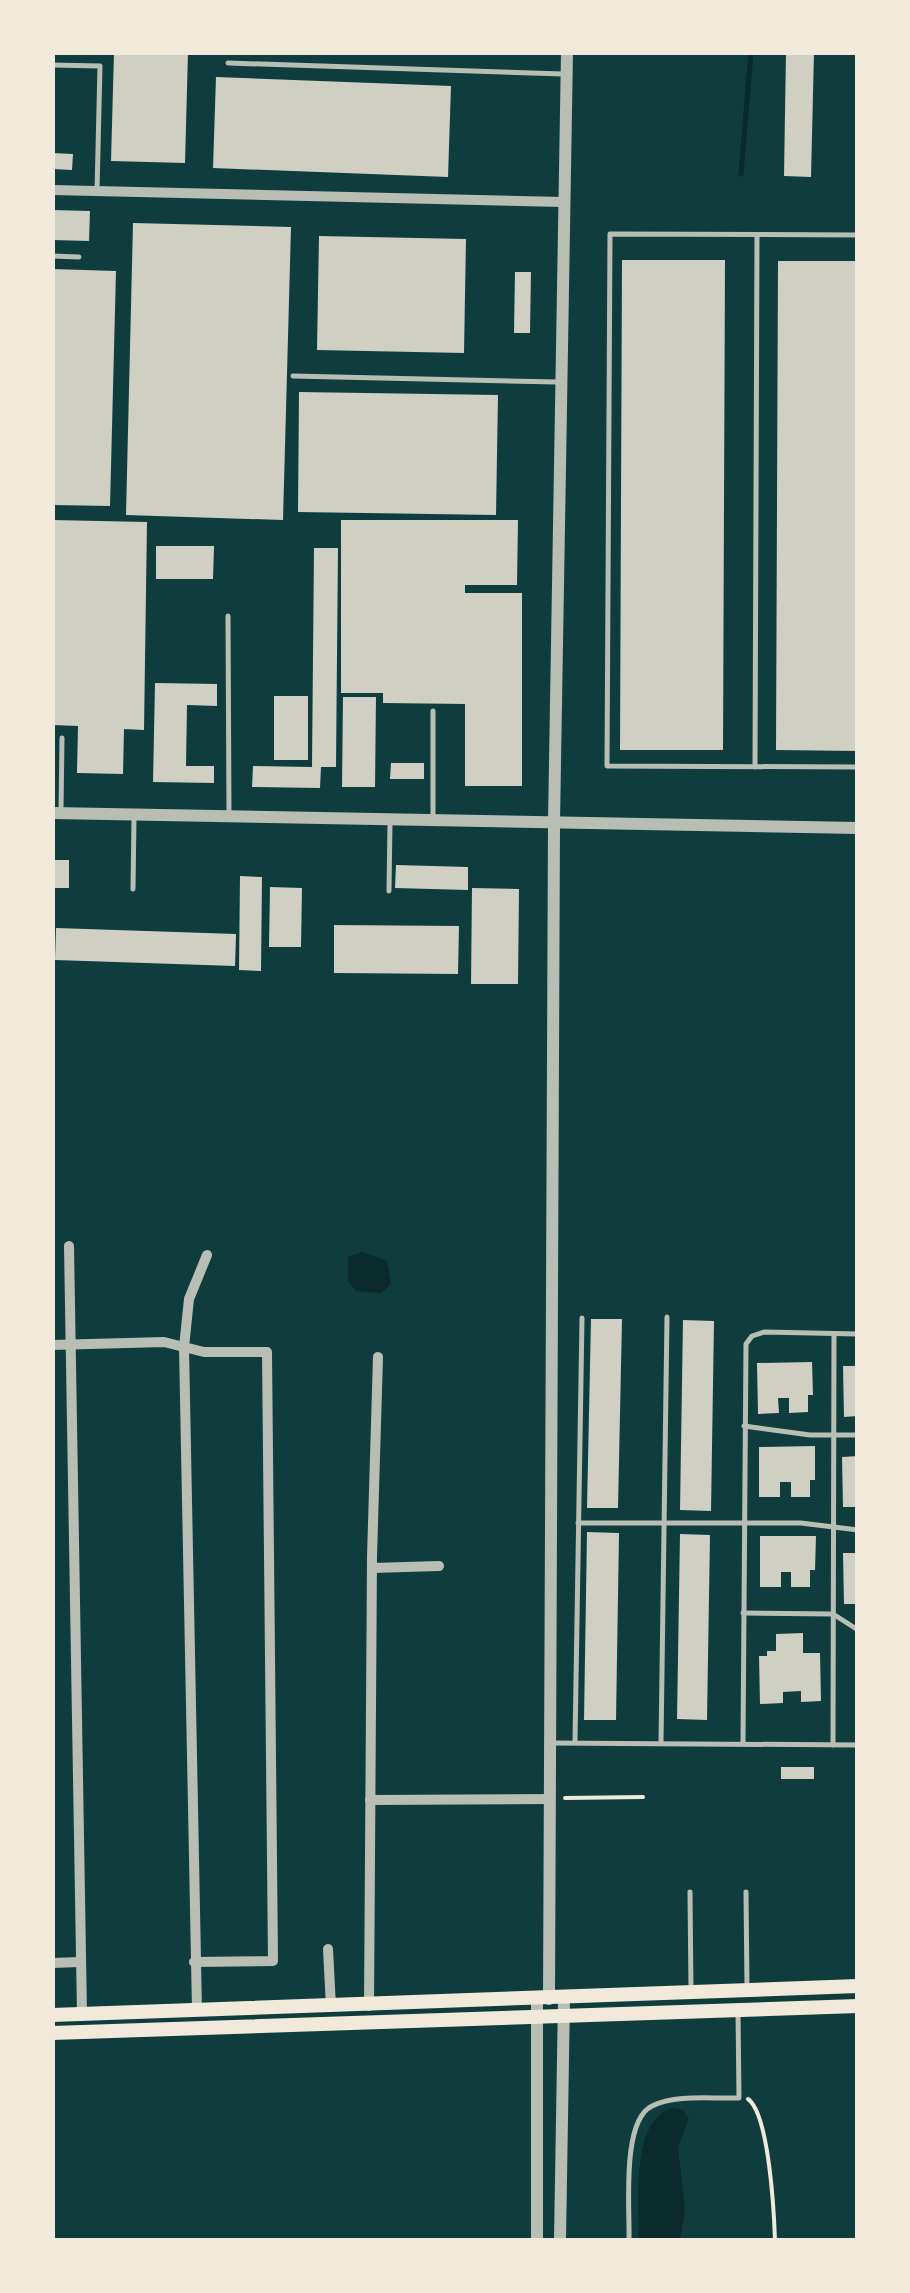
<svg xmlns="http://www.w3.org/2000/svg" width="910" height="2293" font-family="Overpass,sans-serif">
<rect width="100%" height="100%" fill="#0f3d3e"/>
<g fill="#0a2a2b">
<polygon points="362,1252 387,1261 391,1284 381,1293 356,1291 348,1281 348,1257"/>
<path d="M674,2108L683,2110L689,2119L678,2147L685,2210L680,2240H639C640,2206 629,2117 674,2108Z"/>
</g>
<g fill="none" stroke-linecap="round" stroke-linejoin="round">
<polyline stroke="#0a2a2b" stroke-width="5" points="741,174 751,52"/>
</g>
<g fill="#cfcfc3">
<polygon points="114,52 188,52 185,163 111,161"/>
<polygon points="786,52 814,52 811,177 784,176"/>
<polygon points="216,77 451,86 448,177 213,168"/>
<polygon points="52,153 73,154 72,170 52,169"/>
<polygon points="52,210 90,211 89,241 52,240"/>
<polygon points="133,223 291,227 283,520 126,515"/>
<polygon points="319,236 466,239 464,353 317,350"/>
<polygon points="622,260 725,260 723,750 620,750"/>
<polygon points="778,261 858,261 858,751 776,750"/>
<polygon points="52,269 116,271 110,506 52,505"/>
<polygon points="515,272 531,272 530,333 514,333"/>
<polygon points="299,392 498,395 496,515 298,512"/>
<polygon points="52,520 147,522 144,730 124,729 123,774 77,773 78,726 52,725"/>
<polygon points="341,520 518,520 517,585 465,585 465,593 522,593 522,786 465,786 465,704 383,703 383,693 341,693"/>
<polygon points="156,546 214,546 213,579 156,579"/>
<polygon points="314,548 338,548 336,767 321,767 320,788 252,787 253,766 312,767"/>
<polygon points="155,683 217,684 217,706 187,705 186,766 214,766 214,783 153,782"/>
<rect x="274" y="696" width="34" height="64"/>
<polygon points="343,697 376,697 375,787 342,787"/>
<polygon points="391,763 424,763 424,779 390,779"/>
<rect x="52" y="860" width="17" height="28"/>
<polygon points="396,865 468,867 468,890 395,888"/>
<polygon points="240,876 262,877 261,971 239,970"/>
<polygon points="270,887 302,888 301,947 269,947"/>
<polygon points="472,888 519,889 518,984 471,984"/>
<polygon points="334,925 459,926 458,974 334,973"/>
<polygon points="56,928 236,934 235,966 55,960"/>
<polygon points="591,1319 622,1319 618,1508 587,1508"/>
<polygon points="683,1320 714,1321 711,1511 680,1510"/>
<polygon points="812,1362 813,1395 808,1395 808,1412 789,1413 789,1398 778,1398 779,1413 758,1414 757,1363"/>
<polygon points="843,1366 858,1366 858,1416 844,1417"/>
<polygon points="815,1446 815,1480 810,1480 810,1497 791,1497 791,1482 780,1482 780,1497 759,1497 759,1447"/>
<polygon points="858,1456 858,1507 843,1507 842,1457"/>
<polygon points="587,1532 619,1533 616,1720 584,1720"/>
<polygon points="680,1534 710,1535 707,1720 677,1719"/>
<polygon points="760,1536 816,1536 815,1570 810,1570 810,1587 791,1587 791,1572 781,1572 781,1587 760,1587"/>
<polygon points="843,1553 858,1553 858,1604 844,1604"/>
<polygon points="803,1633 803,1653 820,1653 821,1701 801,1702 801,1691 783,1692 783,1703 760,1704 759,1656 767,1656 767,1651 776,1651 776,1634"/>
<rect x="781" y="1767" width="33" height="12"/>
</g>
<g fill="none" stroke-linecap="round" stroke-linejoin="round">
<g stroke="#f1e9da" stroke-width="4">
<polyline points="565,1798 643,1797"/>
<path d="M748,2099C769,2114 774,2212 775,2240"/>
</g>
<g stroke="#b8beb3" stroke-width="5">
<polyline points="228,63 563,74"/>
<polyline points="52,65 100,66 97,191"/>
<polyline points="858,235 610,234 607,766 858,767"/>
<polyline points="52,256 79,257"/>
<polyline points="293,376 557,382"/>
<polyline points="228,616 229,813"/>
<polyline points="755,767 757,235"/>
<polyline points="61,810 62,738"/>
<polyline points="433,817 433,711"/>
<polyline points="133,889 134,818"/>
<polyline points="389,891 390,822"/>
<polyline points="744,1426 810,1435 858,1435"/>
<polyline points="578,1523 801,1523 858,1530"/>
<polyline points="743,1613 833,1614 858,1630"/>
<polyline points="575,1742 582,1318"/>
<polyline points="551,1743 858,1745"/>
<polyline points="661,1743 667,1317"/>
<polyline points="743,1744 746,1344 752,1336 764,1332 858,1334"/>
<polyline points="833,1745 834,1334"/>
<polyline points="690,1892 691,1990"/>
<polyline points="746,1892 747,1987"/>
<path d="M629,2240C630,2210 621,2121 652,2106C676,2094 712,2099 739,2098L738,2010"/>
</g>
<g stroke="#b8beb3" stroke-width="10">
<polyline points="52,190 563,202"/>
<polyline points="69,1246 82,2014"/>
<polyline points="52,1345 164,1342 204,1352 267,1352 273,1961 194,1962"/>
<polyline points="372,1568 439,1566"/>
<polyline points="370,1800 550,1799"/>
<polyline points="328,1949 331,2007"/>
<polyline points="52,1963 80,1962"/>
<polyline points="369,2006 372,1557 378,1357"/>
<polyline points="197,2011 184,1347 189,1299 207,1255"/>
</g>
<g stroke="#b8beb3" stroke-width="12">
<polyline points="52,813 858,828"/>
<polyline points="549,1999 554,822 567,52"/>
<polyline points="537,2240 537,1999"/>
<polyline points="560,2240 564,1998"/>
</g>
<g stroke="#f1e9da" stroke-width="14">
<polyline points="52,2015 858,1986"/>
<polyline points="52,2033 858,2006"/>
</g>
</g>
<rect width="910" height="2293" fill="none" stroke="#f1e9da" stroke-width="110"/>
</svg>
